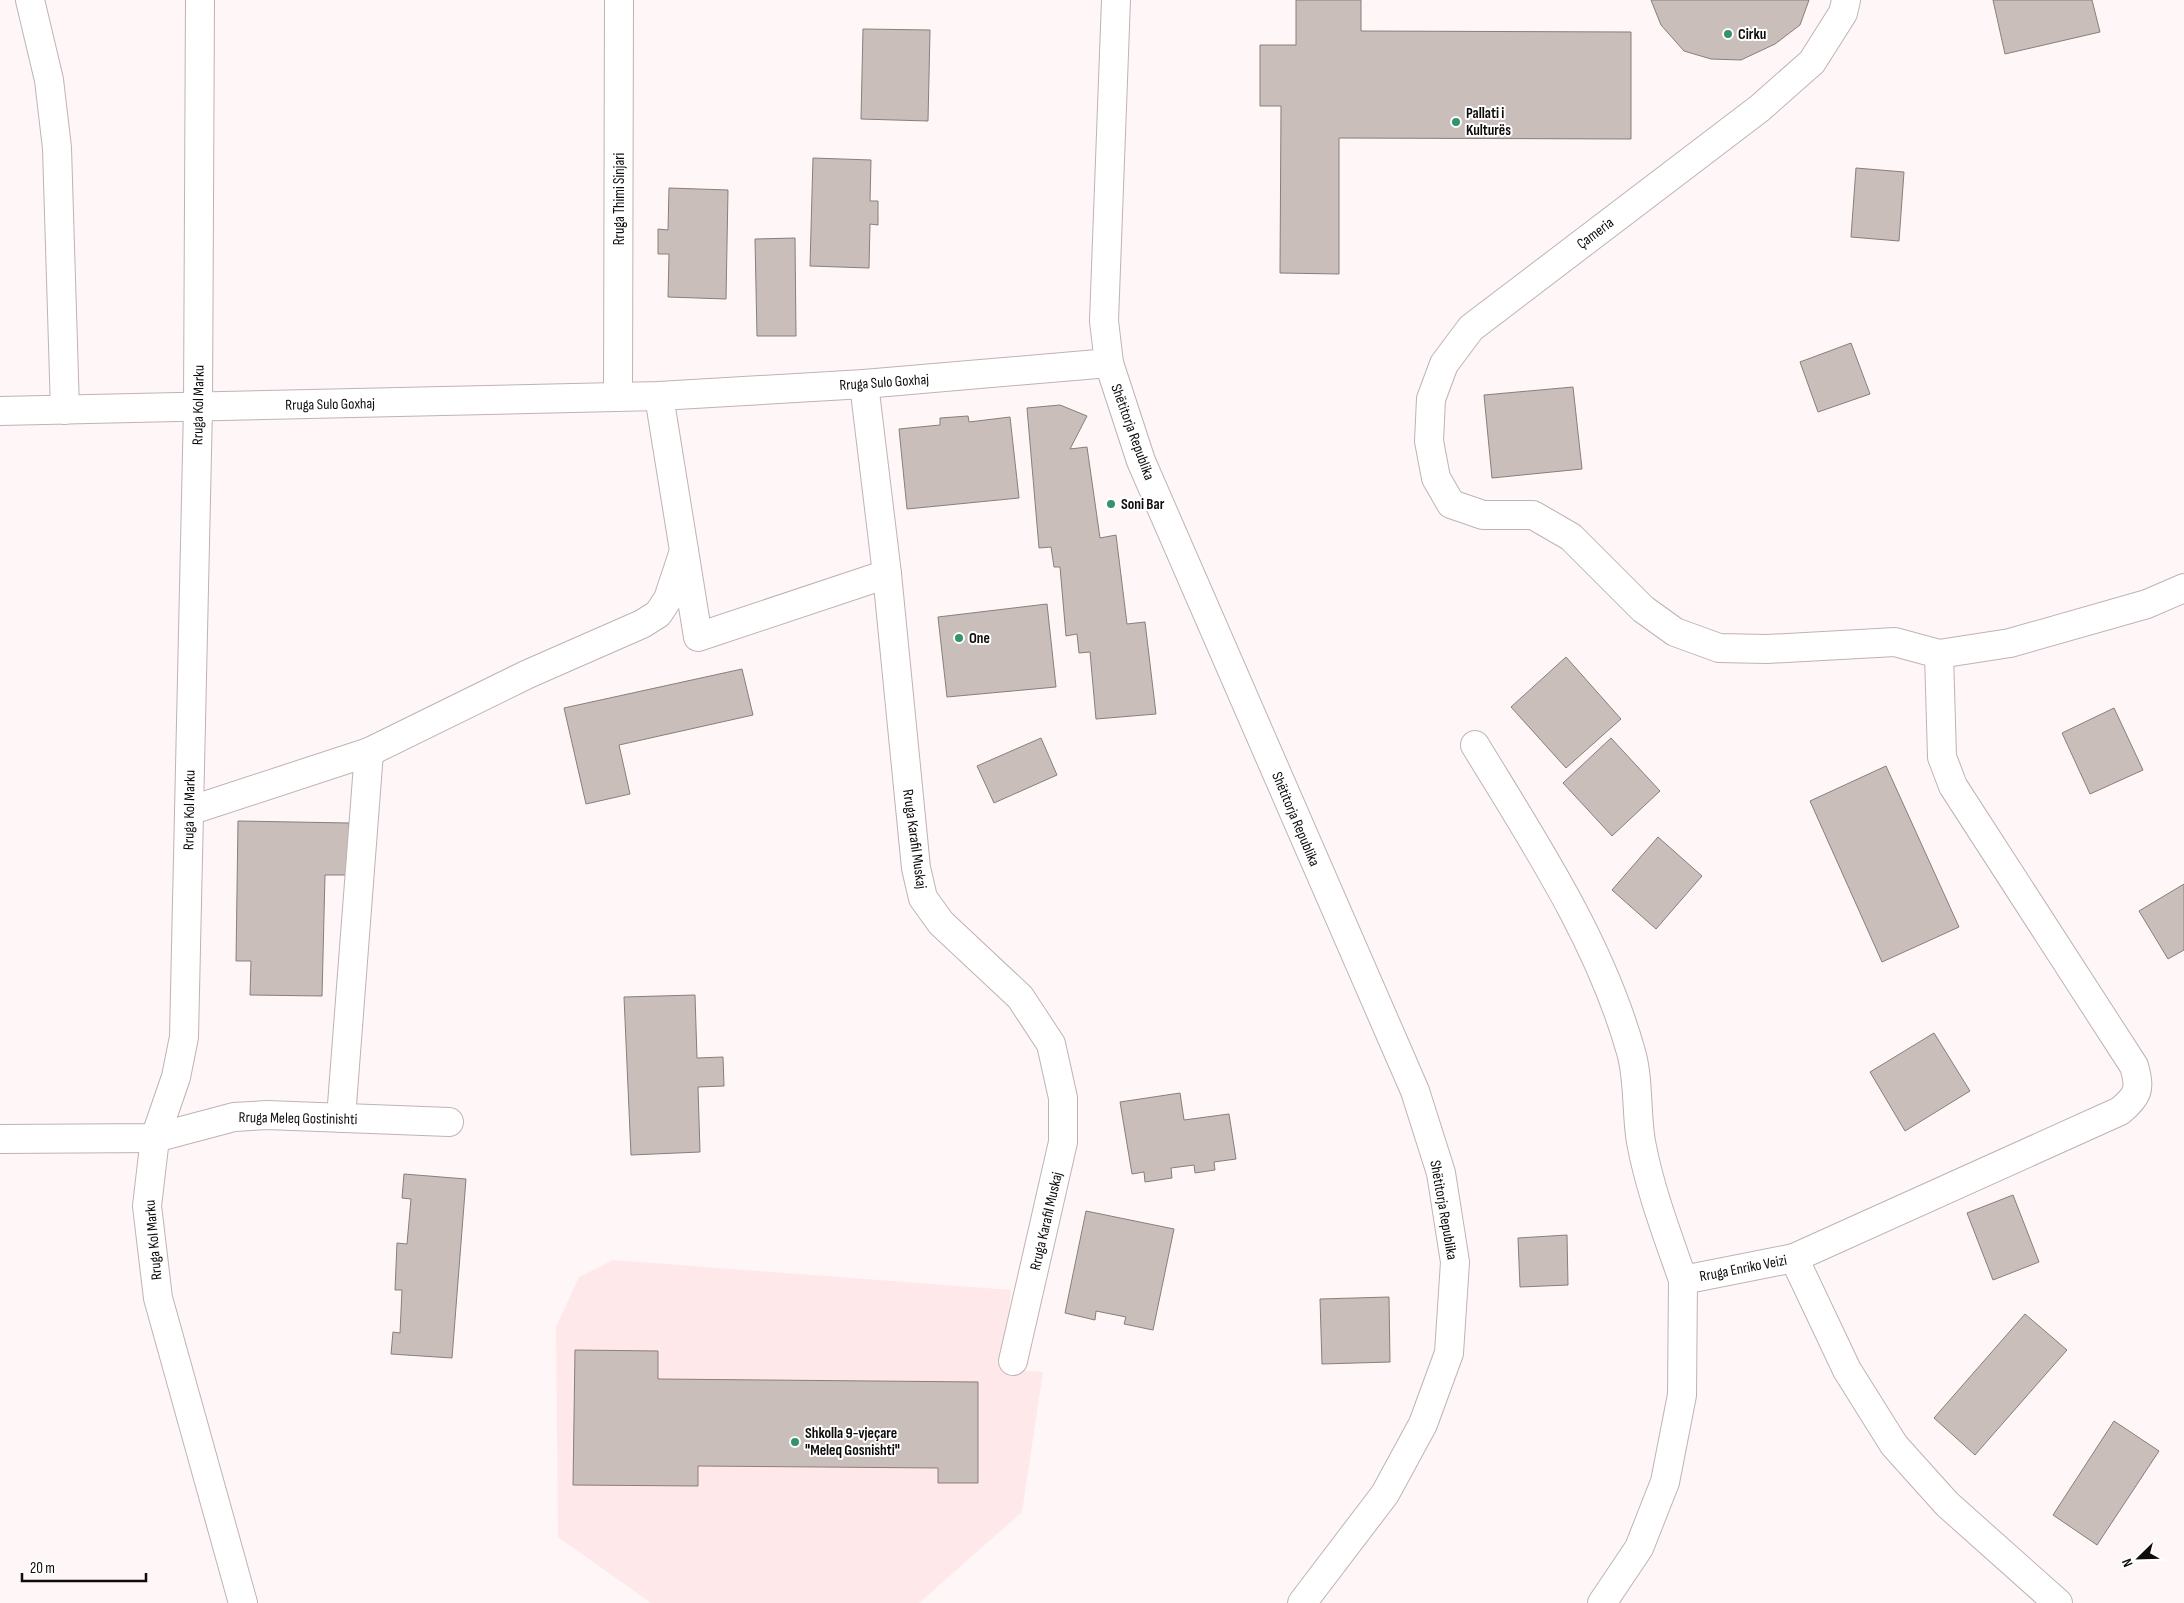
<svg xmlns="http://www.w3.org/2000/svg" width="2184" height="1603" font-family="'Sofia Sans Condensed',sans-serif">
<rect width="100%" height="100%" fill="#fef6f7"/>
<polygon fill="#fee8ea" points="613,1260 1011,1290 1004,1369 1043,1372 1022,1512 919,1603 651,1603 558,1537 556,1327 579,1277"/>
<g fill="#c9beba" stroke="#897e7a">
<polygon points="1296,0 1361,0 1361,31 1631,32 1631,139 1339,138 1339,274 1280,273 1281,106 1260,106 1260,45 1296,45"/>
<polygon points="1651,0 1809,0 1800,25 1775,44 1741,60 1711,59 1684,51 1661,25"/>
<polygon points="1993,0 2092,0 2100,32 2005,54"/>
<polygon points="863,29 930,30 928,121 861,119"/>
<polygon points="813,158 871,160 870,201 878,201 878,225 870,224 869,268 810,266"/>
<polygon points="1856,168 1904,172 1899,241 1851,237"/>
<polygon points="669,188 728,190 726,299 668,297 669,254 658,254 658,229 668,230"/>
<polygon points="795,238 796,336 757,336 755,239"/>
<polygon points="1851,343 1870,394 1818,412 1800,362"/>
<polygon points="1573,387 1582,469 1492,478 1484,395"/>
<polygon points="1060,405 1087,416 1070,449 1087,447 1100,538 1116,535 1127,624 1145,622 1156,714 1096,719 1090,652 1079,653 1077,634 1066,636 1060,567 1054,567 1051,547 1039,548 1027,408"/>
<polygon points="968,416 969,422 1010,417 1019,498 907,509 899,429 940,425 940,418"/>
<polygon points="1047,604 1056,687 947,697 938,617"/>
<polygon points="1566,657 1621,719 1566,768 1511,707"/>
<polygon points="742,669 753,715 619,745 630,794 586,804 564,708"/>
<polygon points="2114,708 2143,770 2090,794 2062,733"/>
<polygon points="1041,738 1057,775 994,803 977,766"/>
<polygon points="1611,738 1660,791 1612,836 1563,783"/>
<polygon points="1886,766 1959,927 1882,962 1810,801"/>
<polygon points="238,821 349,823 348,875 325,875 322,996 250,995 251,961 236,961"/>
<polygon points="1658,837 1702,876 1656,929 1612,890"/>
<polygon points="2184,884 2184,950 2168,959 2139,911"/>
<polygon points="695,995 697,1058 723,1057 724,1086 698,1087 700,1152 631,1155 624,997"/>
<polygon points="1934,1033 1970,1091 1905,1131 1870,1072"/>
<polygon points="1180,1093 1184,1120 1229,1114 1236,1159 1214,1162 1215,1170 1195,1173 1194,1165 1171,1168 1172,1178 1145,1182 1144,1172 1132,1174 1120,1102"/>
<polygon points="404,1174 466,1179 452,1358 391,1354 393,1332 400,1333 402,1290 395,1290 397,1243 407,1244 411,1199 402,1198"/>
<polygon points="2013,1195 2039,1262 1993,1280 1967,1213"/>
<polygon points="1086,1211 1174,1229 1153,1330 1124,1324 1126,1317 1096,1311 1095,1320 1065,1313"/>
<polygon points="1567,1235 1568,1285 1520,1287 1518,1238"/>
<polygon points="1389,1297 1390,1362 1322,1364 1320,1299"/>
<polygon points="2025,1314 2067,1350 1975,1455 1934,1418"/>
<polygon points="575,1350 658,1351 658,1379 978,1382 978,1483 938,1483 938,1468 698,1466 698,1486 573,1485"/>
<polygon points="2114,1421 2159,1451 2097,1545 2053,1515"/>
</g>
<g fill="none" stroke-linecap="round" stroke-linejoin="round">
<g stroke="#bfb3b4" stroke-width="30">
<g id="minor">
<polyline points="30,0 49,80 57,148 65,410"/>
<polyline points="200,0 198,408 184,1037 176,1077 155,1138 147,1206 158,1298 243,1603"/>
<polyline points="1846,0 1843,13 1812,62 1760,108 1471,328 1444,364 1431,399 1429,441 1436,478 1451,504 1483,515 1533,515 1571,537 1643,609 1675,632 1719,648 1767,649 1895,642 1939,654 2010,643 2147,604 2184,588"/>
<polyline points="864,384 887,574 916,868 923,898 941,923 1020,997 1051,1044 1063,1098 1063,1142 1013,1361"/>
<polyline points="659,396 698,637 887,574"/>
<polyline points="618,397 619,0"/>
<polyline points="0,411 659,396 864,384 1109,363"/>
<path d="M1475,745C1534,842 1600,941 1631,1052C1639,1079 1636,1113 1641,1142C1650,1190 1667,1234 1683,1280"/>
<polyline points="189,811 369,752 528,674 642,624 658,614 668,599 684,551"/>
<polyline points="341,1118 369,752"/>
<polyline points="0,1139 155,1138 234,1117 267,1115 449,1122"/>
<path d="M1794,1258L2120,1111C2138,1096 2141,1089 2134,1066L1953,786L1942,757L1939,654"/>
<polyline points="1602,1603 1639,1548 1665,1482 1682,1395 1683,1280 1794,1258 1847,1370 1894,1445 1947,1504 2058,1603"/>
</g>
</g>
<g stroke="#bfb3b4" stroke-width="30">
<polyline id="major" points="1116,0 1104,321 1109,363 1141,461 1415,1091 1441,1173 1455,1262 1449,1353 1423,1424 1385,1494 1302,1603"/>
</g>
<use href="#minor" stroke="#fff" stroke-width="28"/>
<use href="#major" stroke="#fff" stroke-width="28"/>
</g>
<g fill="#34936c" stroke="#fff" stroke-width="2">
<circle cx="1728" cy="34" r="5"/>
<circle cx="1456" cy="122" r="5"/>
<circle cx="1111" cy="504" r="5"/>
<circle cx="959" cy="638" r="5"/>
<circle cx="795" cy="1442" r="5"/>
</g>
<g text-anchor="middle" stroke-width="4" stroke-linejoin="round" paint-order="stroke">
<g font-size="15" font-weight="bold" fill="#0f0b0b" stroke="#fff" text-anchor="start">
<text x="1738" y="39">Cirku</text>
<text x="1466" y="118">Pallati i<tspan x="1466" dy="17">Kulturës</tspan></text>
<text x="1121" y="509">Soni Bar</text>
<text x="969" y="643">One</text>
<text x="805" y="1438">Shkolla 9-vjeçare<tspan x="805" dy="17">"Meleq Gosnishti"</tspan></text>
</g>
<g font-size="15" fill="#0f0b0b" stroke="#fff">
<text transform="translate(619 199) rotate(-90)" y="5">Rruga Thimi Sinjari</text>
<text transform="translate(1595 233) rotate(-37)" y="5">Çameria</text>
<text transform="translate(884 382) rotate(-4)" y="5">Rruga Sulo Goxhaj</text>
<text transform="translate(330 404) rotate(-1)" y="5">Rruga Sulo Goxhaj</text>
<text transform="translate(198 405) rotate(-89)" y="5">Rruga Kol Marku</text>
<text transform="translate(1133 432) rotate(70)" y="5">Shëtitorja Republika</text>
<text transform="translate(189 810) rotate(-89)" y="5">Rruga Kol Marku</text>
<text transform="translate(1296 819) rotate(67)" y="5">Shëtitorja Republika</text>
<text transform="translate(915 839) rotate(82)" y="5">Rruga Karafil Muskaj</text>
<text transform="translate(298 1118) rotate(1)" y="5">Rruga Meleq Gostinishti</text>
<text transform="translate(1444 1210) rotate(80)" y="5">Shëtitorja Republika</text>
<text transform="translate(1046 1221) rotate(-77)" y="5">Rruga Karafil Muskaj</text>
<text transform="translate(153 1240) rotate(-95)" y="5">Rruga Kol Marku</text>
<text transform="translate(1743 1268) rotate(-11)" y="5">Rruga Enriko Veizi</text>
</g>
</g>
<g transform="translate(2139 1558) rotate(247)" stroke="#ffffff" stroke-width="4" paint-order="stroke">
<path d="M0-4L9 19L0 12L-9 19Z" fill="#0f0b0b"/>
<text y="-8" font-size="14" font-weight="bold" text-anchor="middle" fill="#0f0b0b">N</text>
</g>
<path d="M22 1573v8h124v-8" fill="none" stroke="#0f0b0b" stroke-width="2.5"/>
<text x="30" y="1573" font-size="15" fill="#0f0b0b" stroke="#ffffff" stroke-width="4" paint-order="stroke">20 m</text>
</svg>
